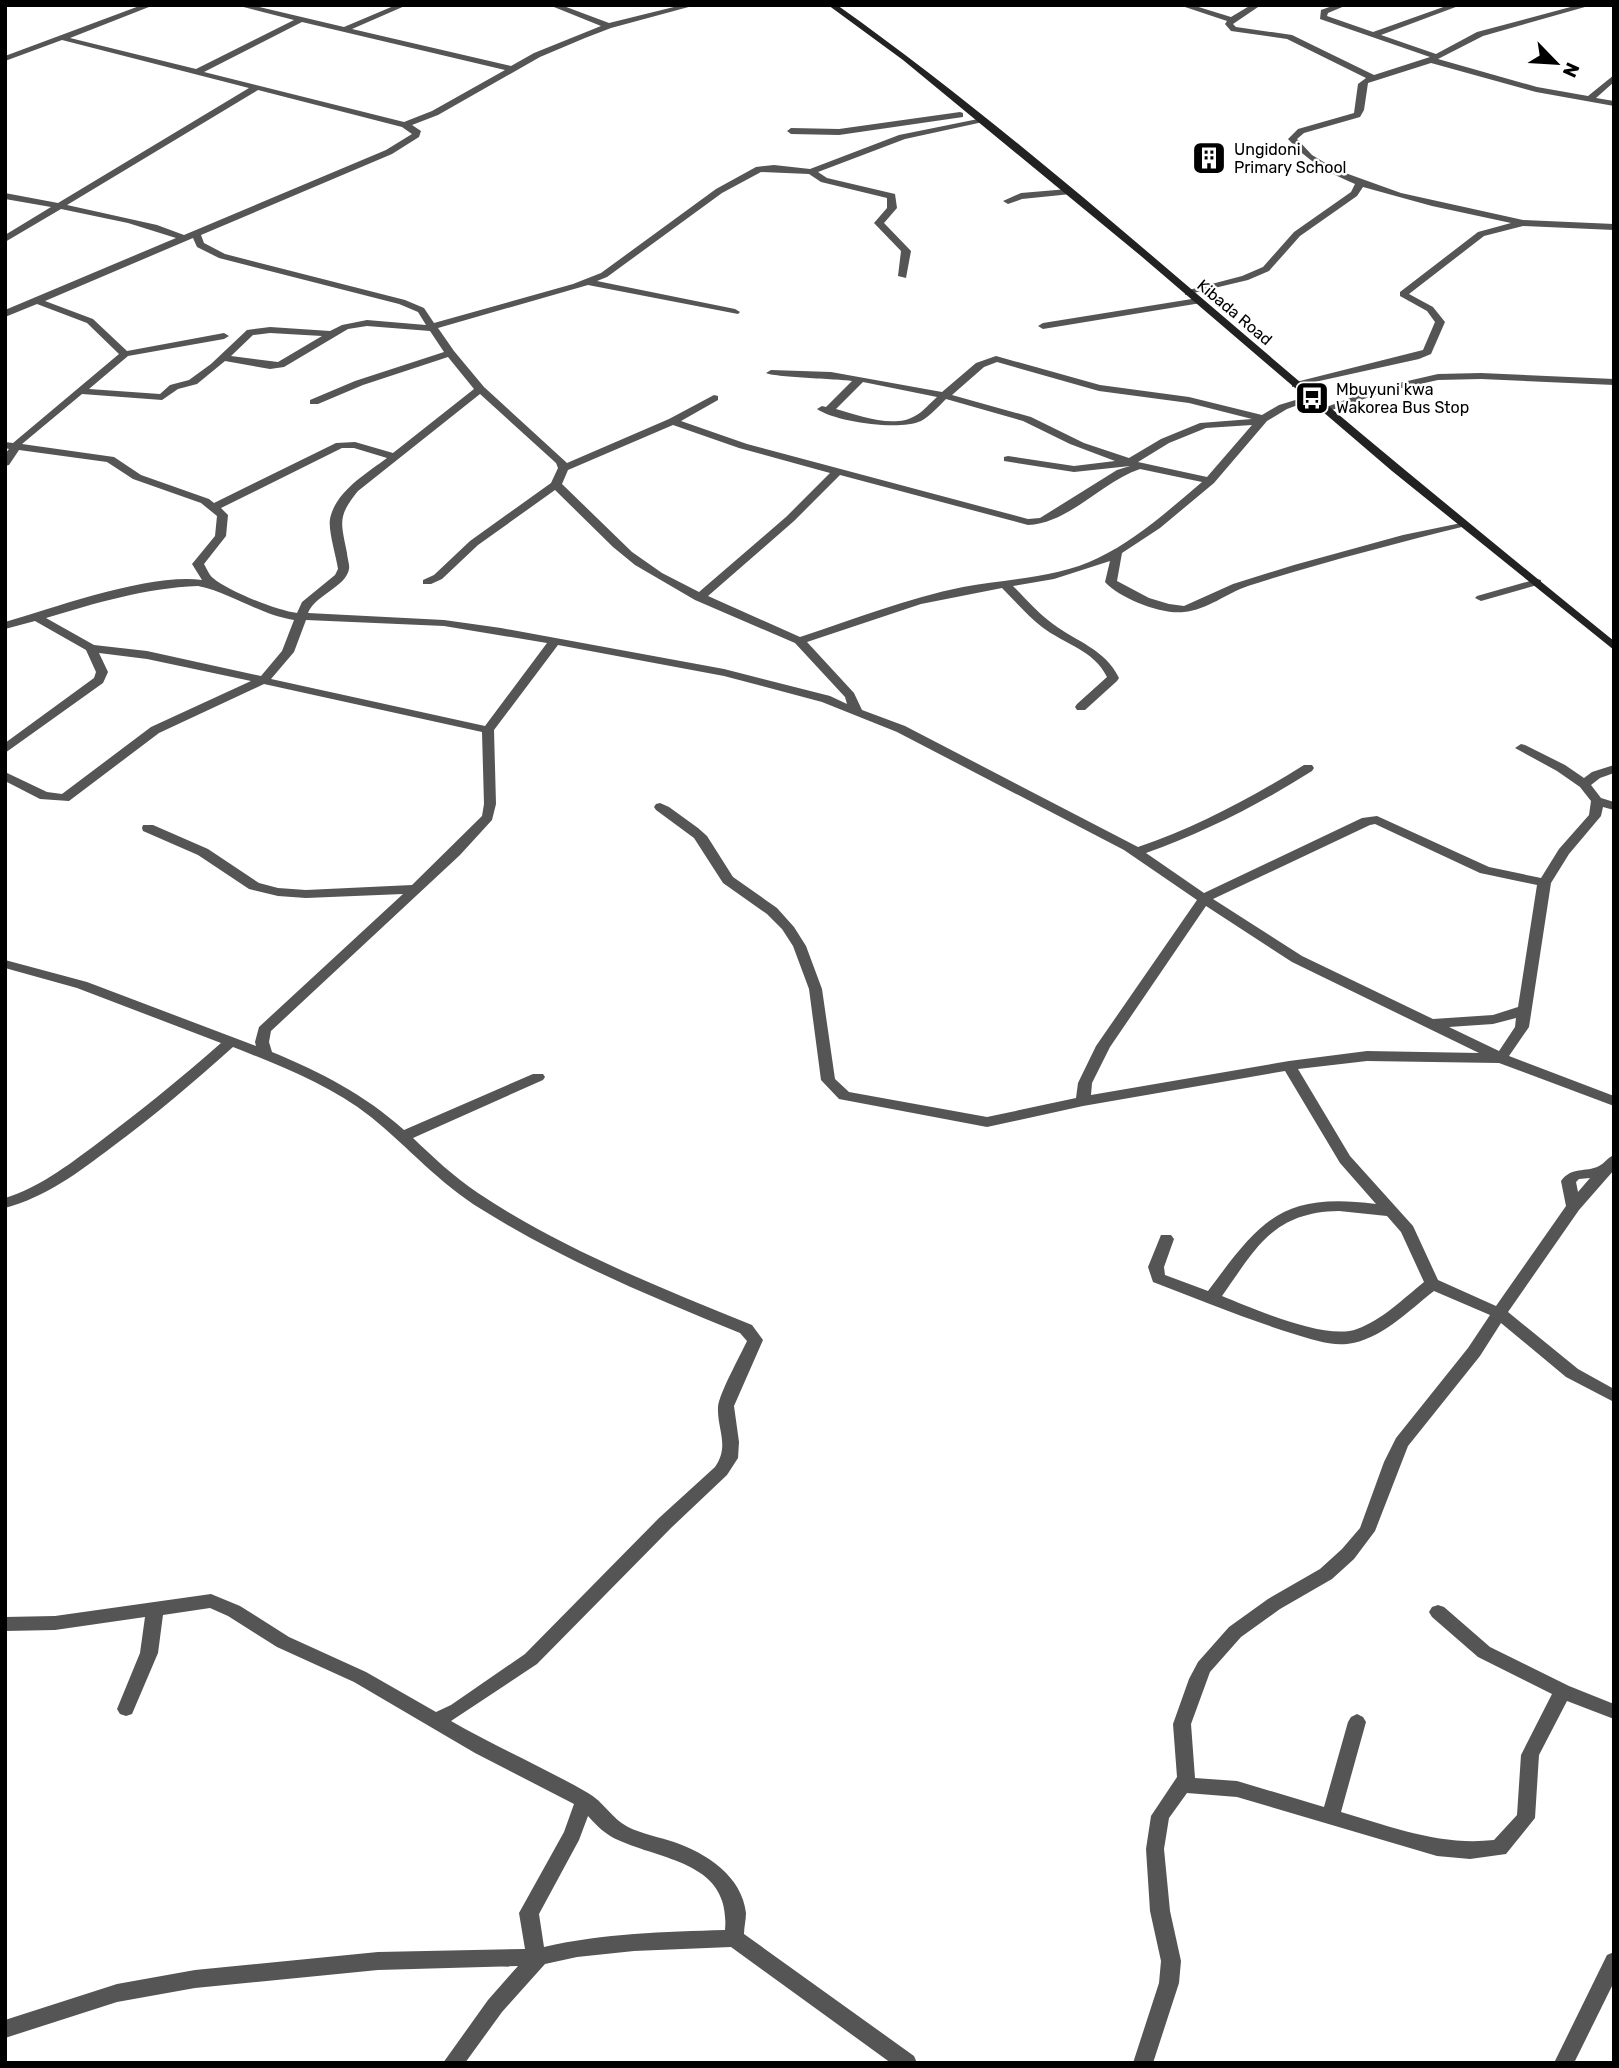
<svg xmlns="http://www.w3.org/2000/svg" width="1619" height="2068" font-family="Rubik,sans-serif">
<rect width="100%" height="100%" fill="#fff"/>
<g fill="none" stroke-linecap="round" stroke-linejoin="round">
<g fill="#555" fill-rule="evenodd">
<path d="M142,5H154L70,38L196,69L294,20L236,5H251L344,27L396,5H407L352,29L511,66L534,53L601,26L549,5H561L609,23L682,5H696L611,28L585,38L540,57L438,115L412,125L421,131L419,137L392,154L201,235L204,243L225,254L405,300L424,308L434,323L573,284L601,273L716,189L756,167L774,165L810,169L899,135L983,118V122L905,139L818,172L827,178L895,194L897,208L884,223L911,251L906,278L898,276L901,251L874,223L887,208V198L821,182L809,174L761,172L722,193L607,277L597,281L735,309L740,312L738,314L588,285L438,328L454,351L484,387L567,463L669,419L714,395L718,396V400L681,421L747,444L1028,519L1040,518L1117,470L1130,466L1074,472L1004,461V457L1008,456L1074,466L1115,461L1070,444L1023,421L946,399C939,406 930,416 921,421C899,431 836,422 817,409L822,406L826,407L852,381C838,379 772,377 766,373L771,370L831,372L942,392L976,363L996,356L1100,385L1189,397L1262,415L1279,405L1312,395L1317,398L1287,409L1267,421L1214,483L1160,528L1122,553L1117,581L1149,598L1169,604L1184,606L1233,584L1294,565L1403,535L1466,522V526C1393,544 1320,563 1248,586C1227,593 1207,610 1184,612C1162,615 1119,598 1105,582L1110,561L1054,579L1013,586C1026,599 1038,613 1053,624C1077,642 1105,649 1119,678L1117,681L1085,710H1077L1075,707L1077,704L1107,677C1094,650 1064,644 1042,627C1028,616 1015,601 1002,588L921,604L807,642L854,693L862,710L905,726L1138,847C1197,827 1251,798 1304,765H1312L1314,768L1312,771C1260,804 1205,832 1146,853L1204,893L1362,818L1377,816L1489,867L1541,878L1559,849L1589,815L1591,801L1580,787L1557,771L1515,748L1521,744L1525,745L1565,765L1584,778L1592,772L1614,765V773L1600,778L1591,785L1601,798L1614,802V810L1603,807L1601,816L1569,854L1551,883L1529,1027L1509,1056L1614,1096V1106L1499,1063L1367,1061L1298,1069L1350,1156L1413,1226L1438,1280L1496,1306L1566,1206L1561,1181C1572,1166 1585,1173 1599,1166C1605,1163 1607,1158 1614,1155V1170L1579,1210L1508,1312L1578,1369L1614,1389V1402L1566,1377L1501,1323L1480,1356L1408,1446L1375,1531L1354,1559L1332,1579L1280,1609L1241,1637L1210,1672L1191,1724L1195,1778L1237,1781L1324,1807L1348,1722L1351,1717L1357,1714L1363,1717L1366,1722L1341,1812C1392,1827 1440,1846 1494,1840L1517,1815L1521,1755L1552,1694L1478,1657L1432,1617L1429,1612L1432,1607L1438,1605L1444,1607L1490,1647L1569,1686L1614,1704V1719L1567,1701L1539,1755L1535,1818L1506,1854L1470,1859L1437,1856L1237,1797L1187,1793L1169,1818L1164,1849L1170,1911L1181,1961L1179,1983L1153,2063H1133L1159,1983L1161,1961L1150,1911L1146,1849L1151,1816L1177,1777L1173,1724L1189,1679L1198,1662L1229,1627L1268,1599L1320,1569L1342,1549L1360,1528L1384,1462L1396,1438L1468,1348L1490,1315L1434,1291C1408,1311 1381,1340 1347,1344C1330,1346 1311,1339 1294,1334C1246,1319 1200,1300 1153,1282L1148,1267L1161,1235H1171L1174,1239L1164,1267L1165,1275L1208,1291C1261,1220 1281,1192 1376,1204L1340,1163L1285,1071L1083,1106L987,1127L839,1099L821,1080L809,989L793,946L782,929L767,914L723,883L694,838L656,810L654,807L656,804L660,803L669,807L698,828L707,836L733,877L777,908L794,927L806,946L822,989L835,1079L849,1092L987,1117L1076,1098L1078,1083L1096,1046L1197,900L1124,850L897,732L822,702L724,676L558,645L494,730L496,804L492,820L460,855L271,1031L269,1042L272,1052C321,1072 365,1095 404,1130L533,1074H543L545,1077L543,1080L413,1138C433,1157 454,1177 478,1193C561,1249 659,1287 752,1325L763,1340L734,1406L739,1442L738,1458L727,1475L671,1528L537,1664L451,1721C496,1747 543,1767 588,1793C603,1801 612,1819 628,1827C642,1834 659,1837 674,1842C706,1853 742,1876 746,1913C746,1920 744,1927 744,1934L914,2056L917,2063H891L731,1947L634,1951L577,1957L545,1964L502,2012L465,2063H443L488,2000L518,1966L378,1970L195,1988L117,2002L5,2038V2020L117,1984L195,1970L378,1952L525,1949L519,1913L564,1832L574,1804L475,1753L354,1682L277,1647L228,1616L210,1608L163,1615L158,1653L132,1714L126,1716L120,1714L117,1709L140,1653L145,1617L55,1630L5,1631V1617L55,1616L211,1594L240,1606L289,1637L366,1672L436,1712L451,1705L525,1654L659,1518L715,1467C730,1445 717,1430 718,1407C719,1394 740,1356 747,1341L740,1333C652,1297 562,1260 481,1209C440,1184 408,1147 371,1117C330,1085 281,1066 233,1047C194,1082 154,1116 112,1147C79,1172 46,1197 5,1208V1198C38,1188 67,1166 94,1146C138,1113 180,1079 221,1043L77,988L5,968V960L87,982L256,1046L255,1042L259,1027L403,894L306,898L278,896L249,889L198,855L143,831L142,828L143,825H153L208,849L259,883L278,888L306,890L412,885L482,816L484,804L482,732L264,684L159,733L69,801L40,799L5,781V772L47,792L62,794L151,727L251,681L147,659L99,653L108,672L103,683L5,753V743L94,678L96,672L86,650L35,621L5,629V622C57,607 150,573 202,580L192,564L215,536L217,516L201,503L133,479L107,462L19,450L9,465L5,466V454L9,449L5,448V442L13,443L119,354L87,323L37,304L5,317V310L176,238L128,223L61,209L5,242V235L51,207L5,199V193L58,203L249,88L62,40L5,61V56ZM302,22L505,70L432,111L404,122L204,72ZM258,90L402,127L412,134L386,150L184,235L157,225L67,205ZM193,238L197,247L219,258L399,304L418,312L426,325L367,320L342,325L330,331L270,327L247,330L211,364L189,380L170,385L160,394L89,389L128,356L224,339L229,336L224,333L127,351L93,319L45,301ZM367,326L430,331L444,352L355,381L310,400V404H318L363,385L448,357L474,389L393,453L355,442L336,443L214,503L209,499L141,475L114,457L22,444L82,394L162,400L178,389L197,384L225,361L270,369L284,367L348,329ZM270,333L322,336L278,362L231,356L253,335ZM997,362L1099,391L1189,403L1252,419L1200,423L1161,439L1129,458L1084,443L1031,417L952,395L984,367ZM863,382L937,397C930,403 923,412 915,416C893,429 858,415 836,409ZM480,394L556,463L558,468L551,483L470,541L434,575L423,580V584H431L442,579L478,545L555,490L613,547L635,565L695,600L795,643L845,697L847,704L830,696L724,669L501,628L444,620L308,613C315,595 346,587 349,569C350,565 347,557 347,553C341,522 337,517 358,491ZM673,425L739,448L830,473L786,517L699,592L662,573L632,552L562,484L568,470ZM1252,425L1207,477L1138,462L1169,443L1206,428ZM342,448H354L387,458C367,473 335,492 330,519C328,530 336,556 338,569L335,575L302,602L297,613C278,611 228,591 213,578C209,575 207,569 204,564L226,536L228,515L221,508ZM1140,469L1202,482C1170,509 1136,540 1098,558C1058,578 1006,579 963,587C908,598 854,619 800,637L708,596L794,521L840,475L1028,525C1070,523 1101,482 1140,469ZM198,586C232,593 260,615 294,620L282,651L261,676L147,651L94,645L46,618C96,603 145,588 198,586ZM306,620L444,626L547,643L485,726L271,679L294,652ZM1375,824L1480,873L1537,885L1518,1007L1493,1015L1433,1019L1302,956L1213,899L1370,825ZM1206,906L1292,962L1479,1053L1367,1051L1289,1061L1091,1095L1092,1083L1110,1047ZM1516,1018L1515,1027L1499,1051L1449,1027L1493,1024ZM1590,1178L1578,1192L1576,1182L1579,1179ZM1339,1211L1387,1216L1401,1232L1424,1282C1403,1299 1382,1320 1357,1329C1326,1341 1252,1308 1222,1296C1256,1248 1273,1212 1339,1211ZM588,1816C597,1826 606,1835 618,1840C664,1861 731,1862 725,1930C664,1932 604,1933 544,1947L539,1914L579,1840Z"/>
<path d="M1179,5H1192L1231,17L1251,5H1261L1233,24L1236,27L1292,35L1374,75L1430,57L1320,19L1321,10L1335,5H1347L1328,13L1327,16L1373,32L1449,5H1461L1381,35L1436,54L1477,32L1578,5H1592L1483,36L1438,59L1537,87L1588,96L1614,75V82L1596,98L1614,101V106L1536,92L1431,63L1368,83L1364,110L1360,117L1304,133L1297,139L1312,155L1337,170L1401,193L1523,220L1614,224V230L1523,226L1484,236L1409,294L1433,307L1445,322L1431,354L1419,359L1292,387V383L1423,350L1435,322L1427,311L1400,296V292L1478,232L1511,223L1432,206L1363,187L1357,196L1300,236L1269,271L1248,280L1185,295V291L1242,276L1263,267L1294,232L1351,192L1355,184C1329,173 1307,161 1288,139L1298,129L1354,113L1358,84L1366,78L1287,39L1231,31L1225,24L1227,21Z"/>
<polygon points="960,112 963,113 963,117 839,135 791,134 787,131 791,128 839,129"/>
<polygon points="1068,189 1071,190 1071,194 1022,199 1008,204 1003,201 1021,193"/>
<polygon points="1198,298 1201,299 1201,303 1043,329 1038,326 1043,323"/>
<polygon points="1481,373 1614,379 1614,385 1481,379 1438,380 1384,392 1326,412 1321,409 1377,388 1438,374"/>
<polygon points="1537,579 1541,580 1541,584 1481,601 1475,598 1477,596"/>
<polygon points="1614,1952 1614,1982 1574,2063 1554,2063 1607,1955"/>
</g>
<path fill="#222" fill-rule="evenodd" d="M828,5H837C982,108 1117,226 1252,341C1371,443 1492,542 1614,641V650L1392,471L1141,256L903,60Z"/>
</g>
<defs>
<g id="building-square" transform="scale(1.75)"><rect x="-9" y="-9" width="18" height="18" rx="4" fill="#000" stroke="#fff"/><path d="M-4-6H4V6H1V3H-1V6H-4ZM-2.5-4.3h1.7v1.8h-1.7ZM.8-4.3h1.7v1.8H.8ZM-2.5-1h1.7V.8h-1.7ZM.8-1h1.7V.8H.8Z" fill="#fff"/></g>
<g id="bus-square" transform="scale(1.75)"><rect x="-9" y="-9" width="18" height="18" rx="4" fill="#000" stroke="#fff"/><path d="M-5-6H5V4H4V6H2V4H-2V6H-4V4H-5ZM-3.5-4V0h7V-4ZM-3.5 1.2v1.5H-2V1.2ZM2 1.2v1.5H3.5V1.2Z" fill="#fff"/></g>
</defs>
<g fill-rule="evenodd">
<use href="#building-square" x="1209" y="158"/>
<use href="#bus-square" x="1312" y="398"/>
</g>
<g text-anchor="middle" stroke-width="5" stroke-linejoin="round" paint-order="stroke">
<g font-size="16" fill="#000" stroke="#fff" text-anchor="start">
<text x="1234" y="155">Ungidoni<tspan x="1234" dy="18">Primary School</tspan></text>
<text x="1336" y="395">Mbuyuni kwa<tspan x="1336" dy="18">Wakorea Bus Stop</tspan></text>
</g>
<g font-size="16" fill="#000" stroke="#fff">
<text transform="translate(1235 312) rotate(40)" y="6">Kibada Road</text>
</g>
</g>
<rect width="1619" height="2068" fill="none" stroke="#000000" stroke-width="14"/>
<g transform="translate(1556 63) rotate(115)" stroke="#ffffff" stroke-width="5" paint-order="stroke">
<path d="M0-5L12 26L0 18L-12 26Z" fill="#000000"/>
<text y="-10" font-size="19" font-weight="bold" text-anchor="middle" fill="#000000">N</text>
</g>
</svg>
